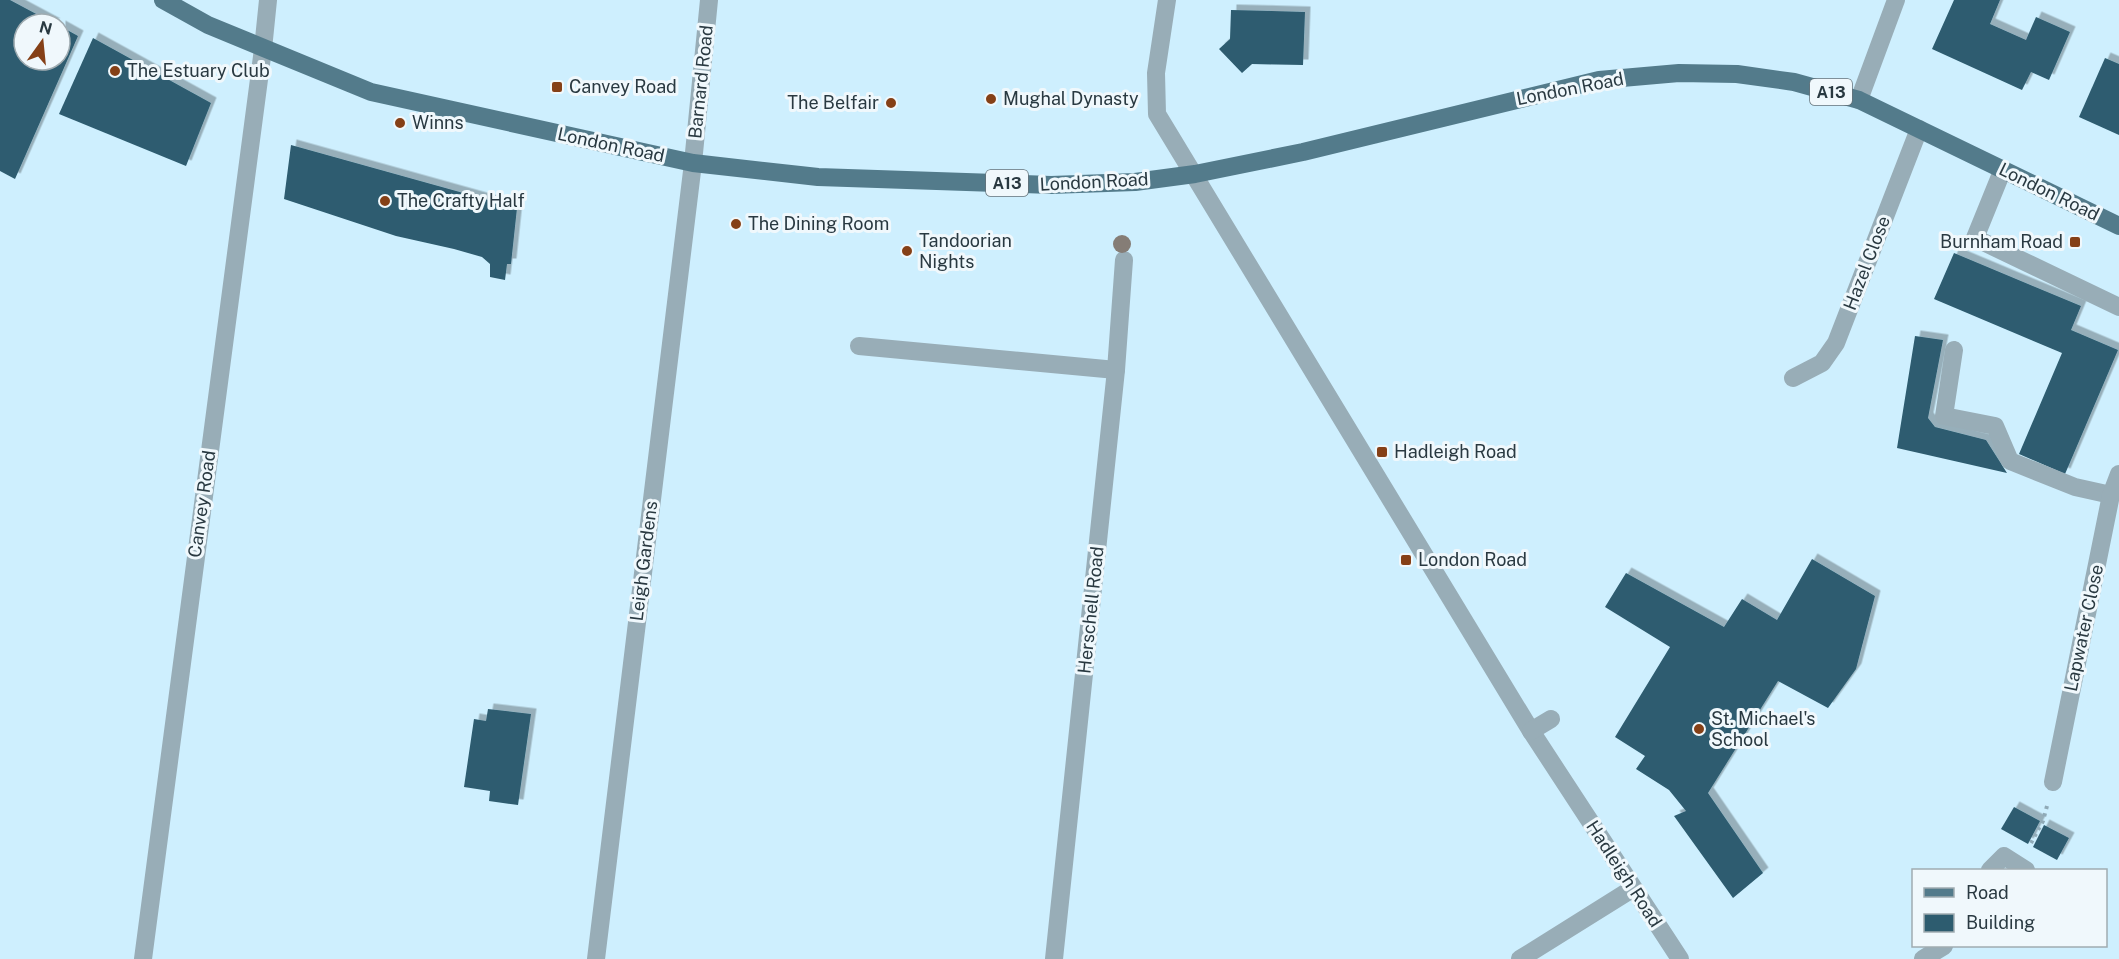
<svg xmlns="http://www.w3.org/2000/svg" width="2119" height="959" font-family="'Public Sans',sans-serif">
<defs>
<filter id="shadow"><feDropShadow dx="5.5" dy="-5.5" stdDeviation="0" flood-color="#0004"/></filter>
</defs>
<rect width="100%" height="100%" fill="#ceeffe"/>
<g fill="#2d5c6f" filter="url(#shadow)">
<polygon points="0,0 10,0 55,24 24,24 24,60 60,60 60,26 78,36 15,179 0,171"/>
<polygon points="1954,0 2000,0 1990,24 2026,40 2036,17 2070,32 2049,80 2031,72 2022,90 1932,49"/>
<polygon points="1231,10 1305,12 1303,65 1252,64 1242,73 1219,49 1230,39"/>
<polygon points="93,38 211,103 186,166 59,114"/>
<polygon points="2105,58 2119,64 2119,135 2079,117"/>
<polygon points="291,145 517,208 511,264 507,264 505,280 490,277 490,264 482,257 454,249 396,236 284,199"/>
<polygon points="1954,253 2081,306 2071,330 2118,350 2065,474 2019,454 2062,353 1934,299"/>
<polygon points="1915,336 1943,340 1928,418 1935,427 1986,440 2007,473 1897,448"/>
<polygon points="1812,559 1875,596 1856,669 1828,708 1778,681 1708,793 1763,873 1733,898 1674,816 1686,811 1669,790 1636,769 1645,756 1615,737 1670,647 1605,607 1626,573 1724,627 1742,599 1777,620"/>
<polygon points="488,709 531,714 518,805 489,801 490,791 464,787 474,719 486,721"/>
<polygon points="2014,807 2040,821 2028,844 2001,829"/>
<polygon points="2044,825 2069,838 2057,860 2033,847"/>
</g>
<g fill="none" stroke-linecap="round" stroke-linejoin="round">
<polyline stroke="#90aab7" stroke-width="4" stroke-dasharray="3 4.5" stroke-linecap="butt" points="2031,843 2043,821 2047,806"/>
<g stroke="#98adb7" stroke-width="18">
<polyline points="1167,0 1156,73 1157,114 1531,731 1680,959"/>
<polyline points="1859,100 1896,0"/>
<polyline points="2003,169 1975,238 2119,307"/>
<polyline points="859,346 1116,370"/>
<polyline points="1954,350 1944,416 1995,426 2010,461 2075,487 2111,495"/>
<polyline points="1793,378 1822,363 1836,343 1919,129"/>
<polyline points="1531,731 1551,719"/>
<polyline points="2053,782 2111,495 2119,474"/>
<polyline points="1990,870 2004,856 2026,870"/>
<polyline points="143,959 263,49 268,0"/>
<polyline points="596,959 693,163 709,0"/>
<polyline points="1054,959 1116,370 1124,260"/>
<polyline points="1520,959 1632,889"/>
<polyline points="1923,959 1944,946"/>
</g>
<polyline stroke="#537b8b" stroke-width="18" points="163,0 208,25 371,92 693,163 818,177 1051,185 1135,182 1195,174 1303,152 1599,80 1679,73 1737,74 1794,82 1859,100 2119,226"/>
</g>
<circle fill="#857d76" cx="1122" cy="244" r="9"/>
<g fill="#854017" stroke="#f0f8fc" stroke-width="2">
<circle cx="115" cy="71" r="6"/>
<rect x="551" y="81" width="12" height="12" rx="3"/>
<circle cx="991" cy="99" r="6"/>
<circle cx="891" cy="103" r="6"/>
<circle cx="400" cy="123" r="6"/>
<circle cx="385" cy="201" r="6"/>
<circle cx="736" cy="224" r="6"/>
<rect x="2069" y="236" width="12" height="12" rx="3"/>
<circle cx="907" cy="251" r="6"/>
<rect x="1376" y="446" width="12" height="12" rx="3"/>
<rect x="1400" y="554" width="12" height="12" rx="3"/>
<circle cx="1699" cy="729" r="6"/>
</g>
<g text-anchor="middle" stroke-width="6" stroke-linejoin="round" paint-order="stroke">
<g fill="#f0f8fc" stroke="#657279" stroke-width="1.5">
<rect x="1810" y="79" width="42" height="26" rx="4.5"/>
<rect x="986" y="170" width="42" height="26" rx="4.5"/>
</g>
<g font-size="16" font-weight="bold" fill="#293941">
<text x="1831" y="98">A13</text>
<text x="1007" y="189">A13</text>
</g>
<g font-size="18" fill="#293941" stroke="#f0f8fc" text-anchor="start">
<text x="127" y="77">The Estuary Club</text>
<text x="569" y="93">Canvey Road</text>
<text x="1003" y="105">Mughal Dynasty</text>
<text x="879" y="109" text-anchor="end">The Belfair</text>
<text x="412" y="129">Winns</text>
<text x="397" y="207">The Crafty Half</text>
<text x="748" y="230">The Dining Room</text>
<text x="919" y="247">Tandoorian<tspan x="919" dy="21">Nights</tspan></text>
<text x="2063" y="248" text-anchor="end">Burnham Road</text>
<text x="1394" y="458">Hadleigh Road</text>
<text x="1418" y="566">London Road</text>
<text x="1711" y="725">St. Michael's<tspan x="1711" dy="21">School</tspan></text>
</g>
<g font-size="18" fill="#293941" stroke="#f0f8fc">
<text transform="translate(701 82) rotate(-84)" y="6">Barnard Road</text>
<text transform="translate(1570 89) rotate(-11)" y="6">London Road</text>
<text transform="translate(611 145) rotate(12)" y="6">London Road</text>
<text transform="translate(1094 182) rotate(-3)" y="6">London Road</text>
<text transform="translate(2049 192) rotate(26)" y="6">London Road</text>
<text transform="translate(1867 263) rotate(-69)" y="6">Hazel Close</text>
<text transform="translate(202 504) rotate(-82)" y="6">Canvey Road</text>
<text transform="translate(644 561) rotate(-83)" y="6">Leigh Gardens</text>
<text transform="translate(1091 610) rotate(-84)" y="6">Herschell Road</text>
<text transform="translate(2084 628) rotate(-78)" y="6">Lapwater Close</text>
<text transform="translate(1624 874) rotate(57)" y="6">Hadleigh Road</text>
</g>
</g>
<rect x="1912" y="869" width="195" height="78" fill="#f0f8fc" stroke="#a0acb1" stroke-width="1.5"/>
<rect x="1924" y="888" width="30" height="9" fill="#537b8b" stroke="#a0acb1" stroke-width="1.5"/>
<text x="1966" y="899" font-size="18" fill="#293941">Road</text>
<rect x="1924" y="914" width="30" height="18" fill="#2d5c6f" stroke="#a0acb1" stroke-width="1.5"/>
<text x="1966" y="929" font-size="18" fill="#293941">Building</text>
<g transform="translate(42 42) rotate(15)"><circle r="28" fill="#f0f8fc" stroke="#a0acb1" stroke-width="1.5"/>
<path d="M0-4.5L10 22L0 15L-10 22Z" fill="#854017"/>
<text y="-9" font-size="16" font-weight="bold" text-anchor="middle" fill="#293941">N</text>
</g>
</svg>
